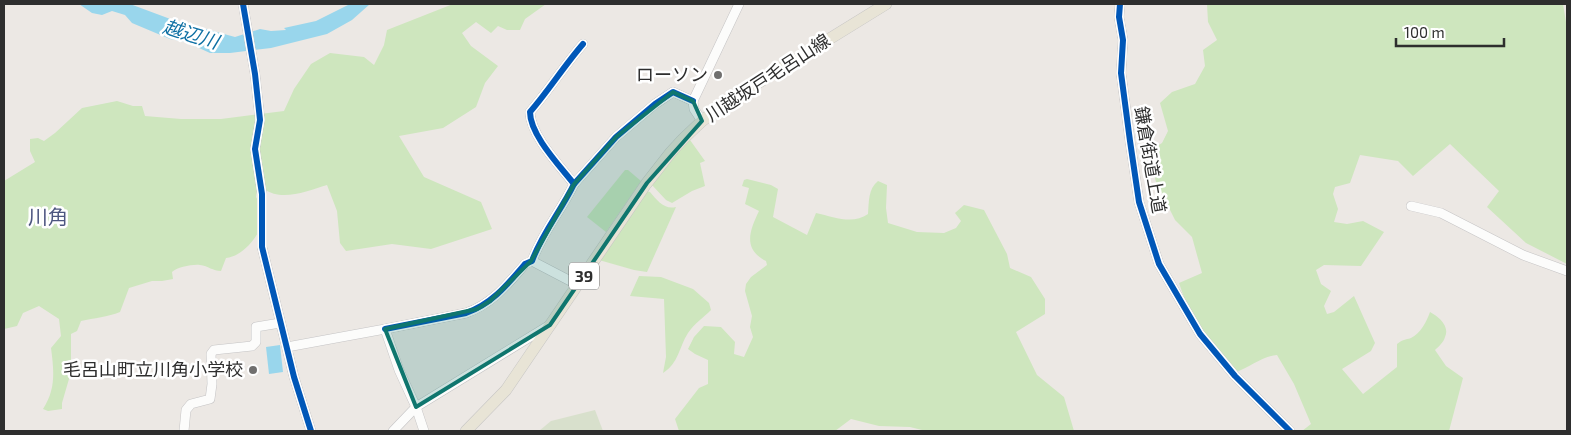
<svg xmlns="http://www.w3.org/2000/svg" width="1571" height="435" font-family="'Exo 2','Noto Sans JP',sans-serif">
<rect width="100%" height="100%" fill="#ece8e4"/>
<g fill="#cee6be">
<path d="M453,4H546L525,19L520,30H507L498,26L491,33L476,22L462,33L471,46L498,66L485,83L476,107L443,128L399,136L424,177L481,202L492,229L431,249L392,244L346,251L340,243L337,211L327,185C307,191 282,202 264,189L257,191L256,197L267,216C259,233 247,255 226,258L221,271C213,271 208,266 200,265C193,264 177,267 172,272L173,279L162,281H152L129,288L120,312C108,317 94,318 81,321L77,331L71,334V372L62,403V409L48,411L43,409C56,389 54,371 51,348L61,336L59,319L39,306L23,313L17,326L4,329V181L35,162L30,151V139L38,138L44,141L55,133L82,108L117,101L133,106H142L145,116L181,119H221L284,111L294,89L311,64L330,53L364,57L374,65L384,45L387,30Z"/>
<path d="M1207,4H1563L1567,28V264L1526,243L1487,207L1499,191L1450,144L1413,176L1398,161L1360,155L1350,183L1335,187L1333,194L1338,209L1334,222L1347,224L1363,221L1384,232L1361,266L1324,265L1316,270L1321,284L1331,291L1324,306L1327,314L1334,312L1354,296L1375,343L1371,351L1342,369L1363,394L1397,367V344C1403,339 1405,340 1411,338C1420,334 1427,321 1430,312C1439,317 1450,326 1445,337C1444,342 1438,347 1435,350L1446,366L1463,378L1449,431H1302L1311,424L1294,384L1277,355C1264,356 1249,367 1237,372L1201,329L1187,306L1179,283L1202,273L1192,237L1175,220L1156,182L1151,163L1149,151L1162,143L1168,131L1160,103L1172,92L1195,84L1205,66L1203,50L1217,40L1208,22Z"/>
<polygon points="690,140 705,161 700,163 705,186 692,191 672,203 666,200 652,185 681,148"/>
<polygon points="625,170 628,170 641,181 606,232 587,217"/>
<path d="M747,179L771,185L778,189L773,217L807,235L816,213C834,217 853,225 868,214C869,202 868,189 878,181L887,185L886,208L888,223L917,232L944,233L956,228L961,221L955,213L964,205L984,210L1007,254L1010,268L1031,277L1045,299V314L1016,332L1037,375L1064,397L1074,431H926L910,427L879,426L851,419L835,431H679L675,419L699,388L708,384V360L695,354L688,349L694,337L704,326L721,327L735,342L734,354L744,357L753,337L750,327L752,316L745,291L746,284L751,277L767,265L766,261C742,249 750,230 759,211L745,204L749,188L742,186L744,180Z"/>
<path d="M647,191L650,192C657,200 664,210 676,207L647,272L634,270L599,260Z"/>
<path d="M639,276L661,277L693,289L709,303L711,310C704,317 694,324 688,333C679,347 679,363 663,373L666,357L664,299L630,296Z"/>
</g>
<polygon fill="#d8e0cc" points="595,410 603,431 539,431 551,421"/>
<g fill="#99d6ec">
<polygon points="79,4 130,4 173,20 235,37 260,29 271,31 286,30 284,28 316,21 350,4 370,4 352,20 327,34 271,48 230,53 210,53 186,42 170,39 132,23 125,15 112,11 102,15 92,13"/>
<polygon points="280,345 283,372 269,374 266,347"/>
</g>
<g fill="none" stroke-linecap="round" stroke-linejoin="round">
<g stroke="#c5c4c5" stroke-width="10">
<g id="minor">
<polyline points="243,4 255,74 260,120 255,149 262,194 262,247 294,377 311,431"/>
<polyline points="1120,4 1119,17 1123,40 1121,73 1130,141 1139,202 1159,264 1200,334 1235,376 1290,431"/>
<path d="M583,44C564,66 549,90 530,112C530,135 560,166 574,184L616,137L655,104L673,92L693,101"/>
<polyline points="702,121 694,109 693,101 739,4"/>
<polyline points="1411,206 1441,213 1523,255 1567,271"/>
<polyline points="532,261 578,285"/>
<path d="M385,329L466,313C492,304 507,285 525,264L532,261C542,233 561,211 574,184"/>
<polyline points="287,347 385,329 399,370 416,407 424,431"/>
<polyline points="184,431 186,410 191,404 210,399 212,384 211,354 214,350 252,346 256,342 256,327 280,323"/>
<polyline points="393,431 416,407 548,326"/>
</g>
</g>
<g stroke="#c6c5c4" stroke-width="12">
<polyline id="major" points="466,431 506,390 646,184 671,152 683,139 702,121 727,102 886,4"/>
</g>
<use href="#minor" stroke="#fcfcfb" stroke-width="9"/>
<use href="#major" stroke="#e8e4d6" stroke-width="11"/>
<g stroke="#fff" stroke-width="9">
<g id="cycleway">
<polyline points="243,4 255,74 260,120 255,149 262,194 262,247 294,377 311,431"/>
<polyline points="1120,4 1119,17 1123,40 1121,73 1130,141 1139,202 1159,264 1200,334 1235,376 1290,431"/>
<path d="M583,44C564,66 549,90 530,112C530,135 560,166 574,184L616,137L655,104L673,92L693,101"/>
<path d="M385,329L466,313C492,304 507,285 525,264L532,261C542,233 561,211 574,184"/>
</g>
</g>
<use href="#cycleway" stroke="#0057b8" stroke-width="6"/>
</g>
<path fill="#0f766e" fill-opacity="0.2" stroke="#0f766e" stroke-width="4" stroke-linejoin="round" d="M673,92L693,101L702,121L647,183L550,325L416,407L385,329L477,309L490,301L531,261L574,184L616,137Z"/>
<g fill="#706f6e" stroke="#fff" stroke-width="2">
<circle cx="718" cy="75" r="5"/>
<circle cx="253" cy="370" r="5"/>
</g>
<g text-anchor="middle" stroke-width="5" stroke-linejoin="round" paint-order="stroke">
<rect fill="#fff" stroke="#6d6d6d" stroke-width="1" x="569" y="262.5" width="30" height="27" rx="4"/>
<g font-size="16" font-weight="bold" fill="#2e2e2e">
<text x="584" y="282">39</text>
</g>
<g font-size="18" fill="#2e2e2e" stroke="#fff" text-anchor="end">
<text x="708" y="81">ローソン</text>
<text x="243" y="376">毛呂山町立川角小学校</text>
</g>
<g font-size="18" fill="#2e2e2e" stroke="#fff">
<text transform="translate(768 78) rotate(-33)" y="6">川越坂戸毛呂山線</text>
<text transform="translate(1150 160) rotate(80)" y="6">鎌倉街道上道</text>
</g>
<g font-size="19" font-style="italic" fill="#0d6fa3" stroke="#fff">
<text transform="translate(191 34) rotate(17)" y="7">越辺川</text>
</g>
<g font-size="20" fill="#4d5680" stroke="#fff">
<text x="48" y="224">川角</text>
</g>
</g>
<rect width="1571" height="435" fill="none" stroke="#2e2e2e" stroke-width="10"/>
<path d="M1396 38v8h108v-8" fill="none" stroke="#2e2e2e" stroke-width="2.5"/>
<text x="1404" y="38" font-size="15" fill="#2e2e2e" stroke="#ffffff" stroke-width="4" paint-order="stroke">100 m</text>
</svg>
